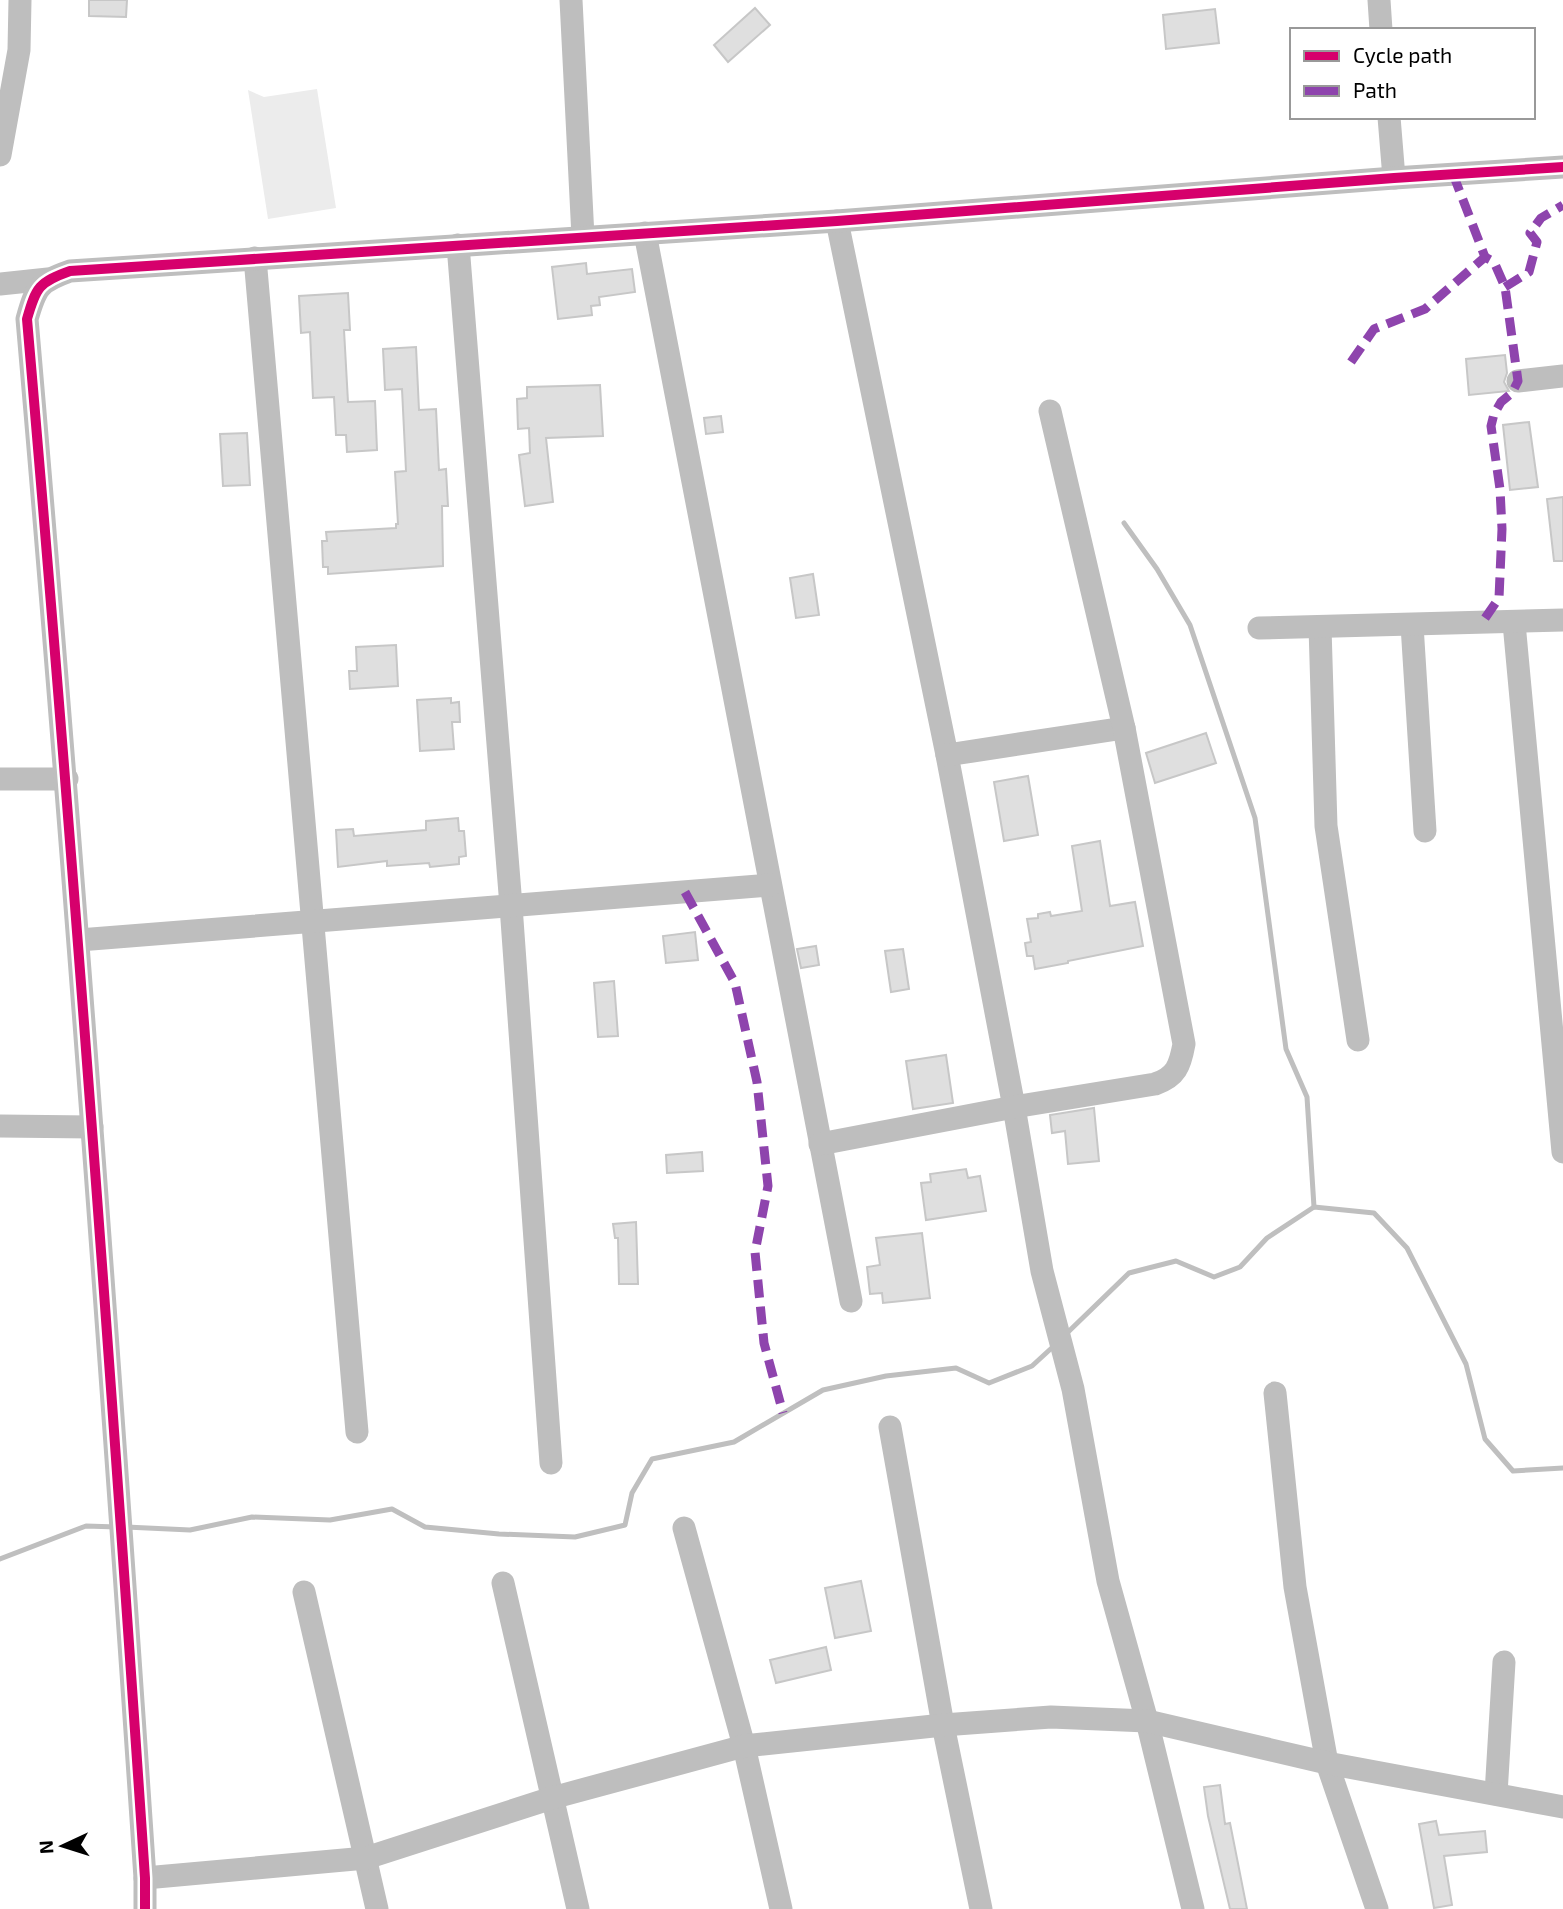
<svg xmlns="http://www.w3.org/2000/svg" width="1563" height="1909" font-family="'Exo 2',sans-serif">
<rect width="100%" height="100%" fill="#fff"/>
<polygon fill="#ececec" points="317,89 336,208 268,219 248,90 264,97"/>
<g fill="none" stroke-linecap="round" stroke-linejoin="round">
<g stroke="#bfbfbf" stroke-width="5">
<polyline points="1124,523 1157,569 1190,625 1255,818 1286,1049 1307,1097 1314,1207"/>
<polyline points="1065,1335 1129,1273 1176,1261 1214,1277 1240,1267 1267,1238 1314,1207 1374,1213 1407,1248 1466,1364 1485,1439 1513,1471 1563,1468"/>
<polyline points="126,1527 190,1530 252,1517 330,1520 392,1509 425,1527 499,1534 575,1537 625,1525 632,1493 652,1459 734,1442 823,1390 886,1376 956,1368 989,1383 1032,1366 1056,1344"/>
<polyline points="0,1559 86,1526 117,1527"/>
</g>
</g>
<g fill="#dfdfdf" stroke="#c7c7c7" stroke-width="2">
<polygon points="89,0 127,0 126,17 89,16"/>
<polygon points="755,8 770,25 728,62 714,45"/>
<polygon points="1215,9 1219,43 1166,49 1163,15"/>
<polygon points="586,263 587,274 632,269 635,292 599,297 600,305 591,306 592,315 558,319 552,267"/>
<polygon points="348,293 350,330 344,330 348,402 375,401 377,450 347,452 346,435 336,435 334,397 313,398 310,332 301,333 299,296"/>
<polygon points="416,347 419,410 436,409 439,470 446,469 448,506 442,506 443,566 328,574 328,567 323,567 322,541 327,541 326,532 396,528 396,524 398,524 395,472 406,471 402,389 385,390 383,349"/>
<polygon points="1505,355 1507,373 1504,382 1509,391 1469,395 1466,359"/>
<polygon points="600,385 603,436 546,438 553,502 525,506 519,455 530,453 529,428 518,429 517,399 527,398 527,387"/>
<polygon points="721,416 723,432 706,434 704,418"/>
<polygon points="1529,422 1538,487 1510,490 1503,425"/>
<polygon points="247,433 250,485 223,486 220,434"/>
<polygon points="1563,497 1563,561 1554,561 1547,499"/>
<polygon points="813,574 819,615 796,618 790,578"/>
<polygon points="396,645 398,686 350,689 349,671 357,671 356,647"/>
<polygon points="451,698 451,703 459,702 460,722 452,722 454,749 420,751 417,700"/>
<polygon points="1206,733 1216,763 1155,783 1146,753"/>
<polygon points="1028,776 1038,835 1004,841 994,782"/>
<polygon points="458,818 459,831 464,831 466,856 459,857 459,864 430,867 429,863 387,866 387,861 338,867 336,830 353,829 354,836 426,830 426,821"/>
<polygon points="1100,841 1110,906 1135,902 1143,946 1068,961 1068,963 1035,969 1033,956 1027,956 1025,943 1031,942 1027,919 1038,918 1038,914 1050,912 1051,916 1082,911 1072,846"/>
<polygon points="695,932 698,960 666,963 663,936"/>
<polygon points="816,946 819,965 801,968 797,949"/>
<polygon points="903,949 909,989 891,992 885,951"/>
<polygon points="614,981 618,1036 598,1037 594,983"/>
<polygon points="946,1055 953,1103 913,1109 906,1061"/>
<polygon points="1094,1108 1099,1161 1068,1164 1065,1131 1052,1133 1050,1115"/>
<polygon points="702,1152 703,1171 667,1173 666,1155"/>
<polygon points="966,1169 968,1178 980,1176 986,1211 926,1220 921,1183 931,1182 930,1174"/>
<polygon points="636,1222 638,1284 619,1284 618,1238 615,1238 613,1224"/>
<polygon points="922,1233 930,1298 883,1303 882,1293 870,1294 867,1267 880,1265 876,1238"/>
<polygon points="861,1581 871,1631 835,1638 825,1588"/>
<polygon points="826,1647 831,1670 776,1683 770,1660"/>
<polygon points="1220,1785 1225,1824 1230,1823 1247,1909 1230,1909 1208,1816 1204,1787"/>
<polygon points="1436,1821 1439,1835 1485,1831 1487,1852 1444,1856 1452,1905 1434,1908 1419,1824"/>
</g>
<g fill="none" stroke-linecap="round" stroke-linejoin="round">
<g stroke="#bebebe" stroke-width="23">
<polyline points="571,0 583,237"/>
<polyline points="1379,0 1381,30"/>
<polyline points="1389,117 1394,178"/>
<polyline points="0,155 19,50 20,0"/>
<polyline points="837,221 947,755 1014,1107 1042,1271 1073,1389 1108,1581 1147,1721 1193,1909"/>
<polyline points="645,233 851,1301"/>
<polyline points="458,245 511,906 551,1463"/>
<polyline points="255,258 357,1432"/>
<polyline points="0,284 48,279"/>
<polyline points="1518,381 1563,376"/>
<polyline points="1514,623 1563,1152"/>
<polyline points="1412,625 1425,831"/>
<polyline points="1320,627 1326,826 1358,1040"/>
<polyline points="1259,628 1563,620"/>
<polyline points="947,755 1124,728"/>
<polyline points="0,779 67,779"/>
<polyline points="79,940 770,885"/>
<polyline points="0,1126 92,1127"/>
<path d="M820,1144L1014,1107L1155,1084C1176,1077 1180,1066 1184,1044L1124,728L1050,411"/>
<polyline points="1275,1393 1295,1587 1327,1763 1377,1909"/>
<polyline points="890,1427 943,1725 981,1909"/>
<polyline points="684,1528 744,1746 781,1909"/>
<polyline points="503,1583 578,1909"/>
<polyline points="304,1592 377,1909"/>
<polyline points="1496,1794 1504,1662"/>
<polyline points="145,1878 366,1858 552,1798 744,1746 943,1725 1051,1717 1147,1721 1327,1763 1563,1807"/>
<path d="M145,1909V1878C110,1358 72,838 27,319C36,287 39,282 70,271L837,221L1394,178L1563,167"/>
</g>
<g stroke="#8e44ad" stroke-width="9" stroke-dasharray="18 9" stroke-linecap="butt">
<polyline points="1453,174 1485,257"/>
<polyline points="1505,287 1529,272 1537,242 1530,233 1541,218 1563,205"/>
<polyline points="1351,362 1374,329 1425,309 1485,257 1494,262 1505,287 1518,381 1512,393 1501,402 1494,414 1491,426 1500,489 1502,529 1499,598 1481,624"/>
<polyline points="685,892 735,983 757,1082 768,1186 755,1252 764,1343 783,1413"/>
</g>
<g stroke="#fff" stroke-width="15">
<path id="cycleway" d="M145,1909V1878C110,1358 72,838 27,319C36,287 39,282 70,271L837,221L1394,178L1563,167"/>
</g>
<use href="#cycleway" stroke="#d6006c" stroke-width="10"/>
</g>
<rect x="1290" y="28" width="245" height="91" fill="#ffffff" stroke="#999999" stroke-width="2"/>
<rect x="1304" y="51" width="35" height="10" fill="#d6006c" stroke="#999999" stroke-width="2"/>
<text x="1353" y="63" font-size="21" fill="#000000">Cycle path</text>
<rect x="1304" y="86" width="35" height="10" fill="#8e44ad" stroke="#999999" stroke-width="2"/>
<text x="1353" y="98" font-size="21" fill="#000000">Path</text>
<g transform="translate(63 1846) rotate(266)" stroke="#ffffff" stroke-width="5" paint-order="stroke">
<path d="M0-5L12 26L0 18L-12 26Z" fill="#000000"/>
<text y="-10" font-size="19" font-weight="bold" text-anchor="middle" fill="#000000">N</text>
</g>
</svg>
